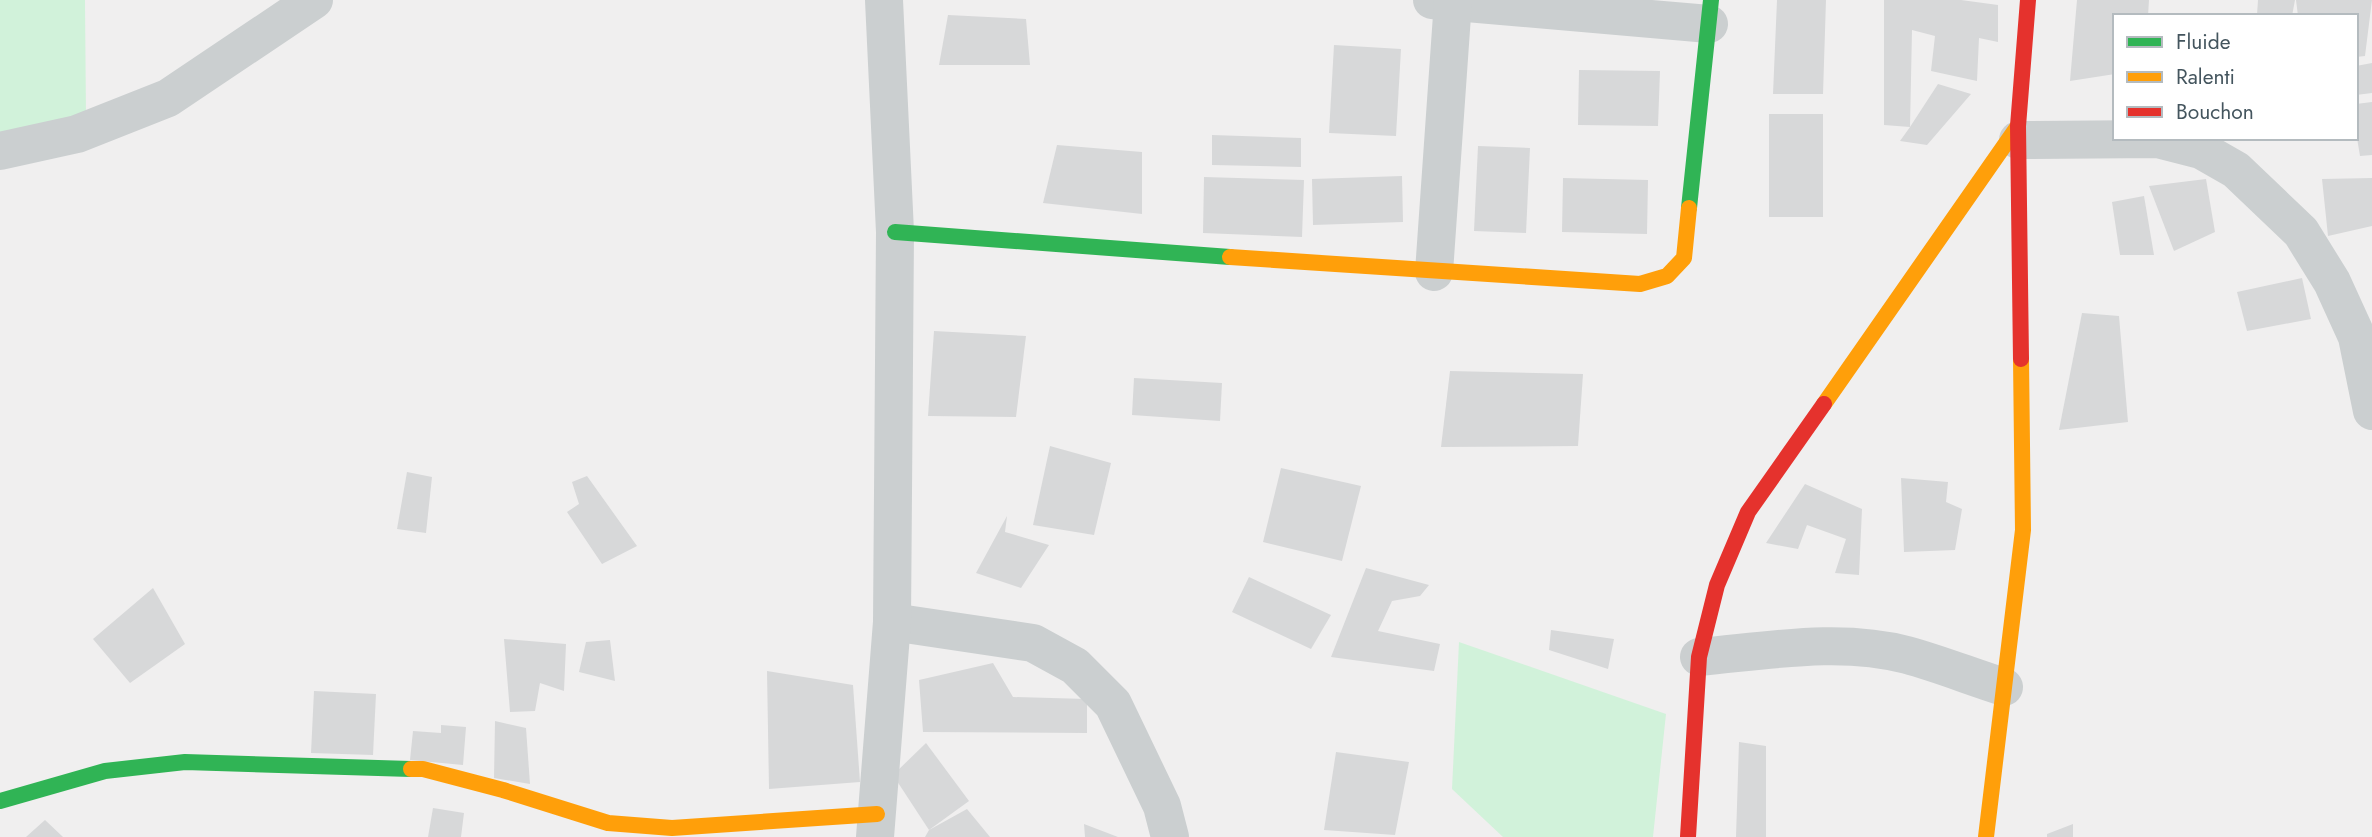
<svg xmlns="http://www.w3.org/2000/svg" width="2372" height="837" font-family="Jost,sans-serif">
<rect width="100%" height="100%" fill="#f0efef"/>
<g fill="#d1f2da">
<polygon points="0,0 85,0 86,118 0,148"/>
<polygon points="1459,642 1666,714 1653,837 1503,837 1452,789"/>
</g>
<g fill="#d7d8d9">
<polygon points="1777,0 1826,0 1823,94 1773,94"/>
<polygon points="1884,0 1961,0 1998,5 1998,42 1979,38 1977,81 1931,71 1935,36 1912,30 1910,127 1938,84 1971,94 1927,145 1900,141 1910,127 1884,125"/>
<polygon points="2077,0 2149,0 2148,16 2115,16 2115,74 2070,81"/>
<polygon points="2258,0 2295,0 2292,16 2257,15"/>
<polygon points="2296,0 2372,0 2365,56 2356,57 2356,16 2298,16"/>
<polygon points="948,15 1026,19 1030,65 939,65"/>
<polygon points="1334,45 1401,49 1396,136 1329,133"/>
<polygon points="2372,63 2372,93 2356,95 2356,66"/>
<polygon points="1579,70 1660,71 1658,126 1578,125"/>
<polygon points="2372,102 2372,155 2360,156 2356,132 2356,104"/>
<rect x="1769" y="114" width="54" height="103"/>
<polygon points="1212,135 1301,138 1301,167 1212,165"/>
<polygon points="1057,145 1142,152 1142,214 1043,203"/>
<polygon points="1478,146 1530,148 1526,233 1474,231"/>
<polygon points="1402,176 1403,222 1313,225 1312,179"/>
<polygon points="1204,177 1304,180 1302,237 1203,233"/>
<polygon points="1563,178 1648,180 1647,234 1562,232"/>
<polygon points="2372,178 2372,226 2328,236 2322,179"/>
<polygon points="2206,179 2215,232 2174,251 2149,186"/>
<polygon points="2144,196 2154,255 2120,255 2112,202"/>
<polygon points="2302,278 2311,319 2247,331 2237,292"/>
<polygon points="2082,313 2119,316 2128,422 2059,430"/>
<polygon points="934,331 1026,336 1016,417 928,416"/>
<polygon points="1450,371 1583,374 1578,446 1441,447"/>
<polygon points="1134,378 1222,383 1220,421 1132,415"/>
<polygon points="1050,446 1111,463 1094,535 1033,525"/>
<polygon points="1281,468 1361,486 1342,561 1263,542"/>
<polygon points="407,472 432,477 426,533 397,529"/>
<polygon points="587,476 637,546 602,564 567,512 579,504 572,482"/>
<polygon points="1901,478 1948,482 1946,502 1962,509 1955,550 1904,552"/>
<polygon points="1805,484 1862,509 1859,575 1835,573 1846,539 1807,525 1798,549 1766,543"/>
<polygon points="1007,516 1005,532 1049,545 1021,588 976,573"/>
<polygon points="1366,568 1429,585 1420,596 1392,601 1378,631 1440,644 1434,671 1331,657"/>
<polygon points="1249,577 1331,615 1311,649 1232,612"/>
<polygon points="153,588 185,644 130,683 93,639"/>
<polygon points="1551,630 1614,639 1608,669 1549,650"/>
<polygon points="504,639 566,644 564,691 540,683 535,711 510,712"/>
<polygon points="610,640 615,681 579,672 586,642"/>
<polygon points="993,663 1013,697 1087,699 1087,733 923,732 919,680"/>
<polygon points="767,671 853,685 860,782 769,789"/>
<polygon points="314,691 376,694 373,755 311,753"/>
<polygon points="495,721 526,728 530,784 494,778"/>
<polygon points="441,725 466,727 463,765 410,760 413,731 441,733"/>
<polygon points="1739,742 1766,746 1766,837 1736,837"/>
<polygon points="926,743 969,801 929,830 893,775"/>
<polygon points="1336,752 1409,762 1395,835 1324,830"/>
<polygon points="433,808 464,813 461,837 428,837"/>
<polygon points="967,809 990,837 925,837 929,830"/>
<polygon points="45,820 63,837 26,837"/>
<polygon points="1084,824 1118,837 1085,837"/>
<polygon points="2073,824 2073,837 2047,837 2047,834"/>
</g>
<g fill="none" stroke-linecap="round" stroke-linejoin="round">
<g stroke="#cbcfd0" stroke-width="38">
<polyline points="1432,0 1709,24"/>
<polyline points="2018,140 2158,139 2201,150 2236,170 2301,232 2332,282 2357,337 2372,411"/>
<polyline points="0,151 77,134 168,98 314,0"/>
<polyline points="1434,272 1453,1"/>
<polyline points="892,622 1033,643 1075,666 1113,704 1162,806 1170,837"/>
<path d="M1699,657C1767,651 1840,637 1907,655C1940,664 1972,677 2004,687"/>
<polyline points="875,837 892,622 895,232 884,0"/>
</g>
<g stroke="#30b455" stroke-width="16">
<polyline points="1689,208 1711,0"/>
<polyline points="895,232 1230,257"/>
<polyline points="0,801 105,771 185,762 411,769"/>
</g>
<g stroke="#ff9f0a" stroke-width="16">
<polyline points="1230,257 1640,284 1667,276 1684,258 1689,208"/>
<polyline points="1824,404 2018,126"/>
<polyline points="411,769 423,769 503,790 608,823 672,828 877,814"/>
<polyline points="1986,837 2023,530 2021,359"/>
</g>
<g stroke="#e5322d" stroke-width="16">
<polyline points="2021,359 2018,126 2028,0"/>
<polyline points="1688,837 1699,657 1717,585 1748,512 1824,404"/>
</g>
</g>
<rect x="2113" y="14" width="245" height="126" fill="#ffffff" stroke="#b4bbbf" stroke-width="2"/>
<rect x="2127" y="37" width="35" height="10" fill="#30b455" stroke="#b4bbbf" stroke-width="2"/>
<text x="2176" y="49" font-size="21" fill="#44555e">Fluide</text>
<rect x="2127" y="72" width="35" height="10" fill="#ff9f0a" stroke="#b4bbbf" stroke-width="2"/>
<text x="2176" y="84" font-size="21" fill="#44555e">Ralenti</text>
<rect x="2127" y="107" width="35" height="10" fill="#e5322d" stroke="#b4bbbf" stroke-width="2"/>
<text x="2176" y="119" font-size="21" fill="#44555e">Bouchon</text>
</svg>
